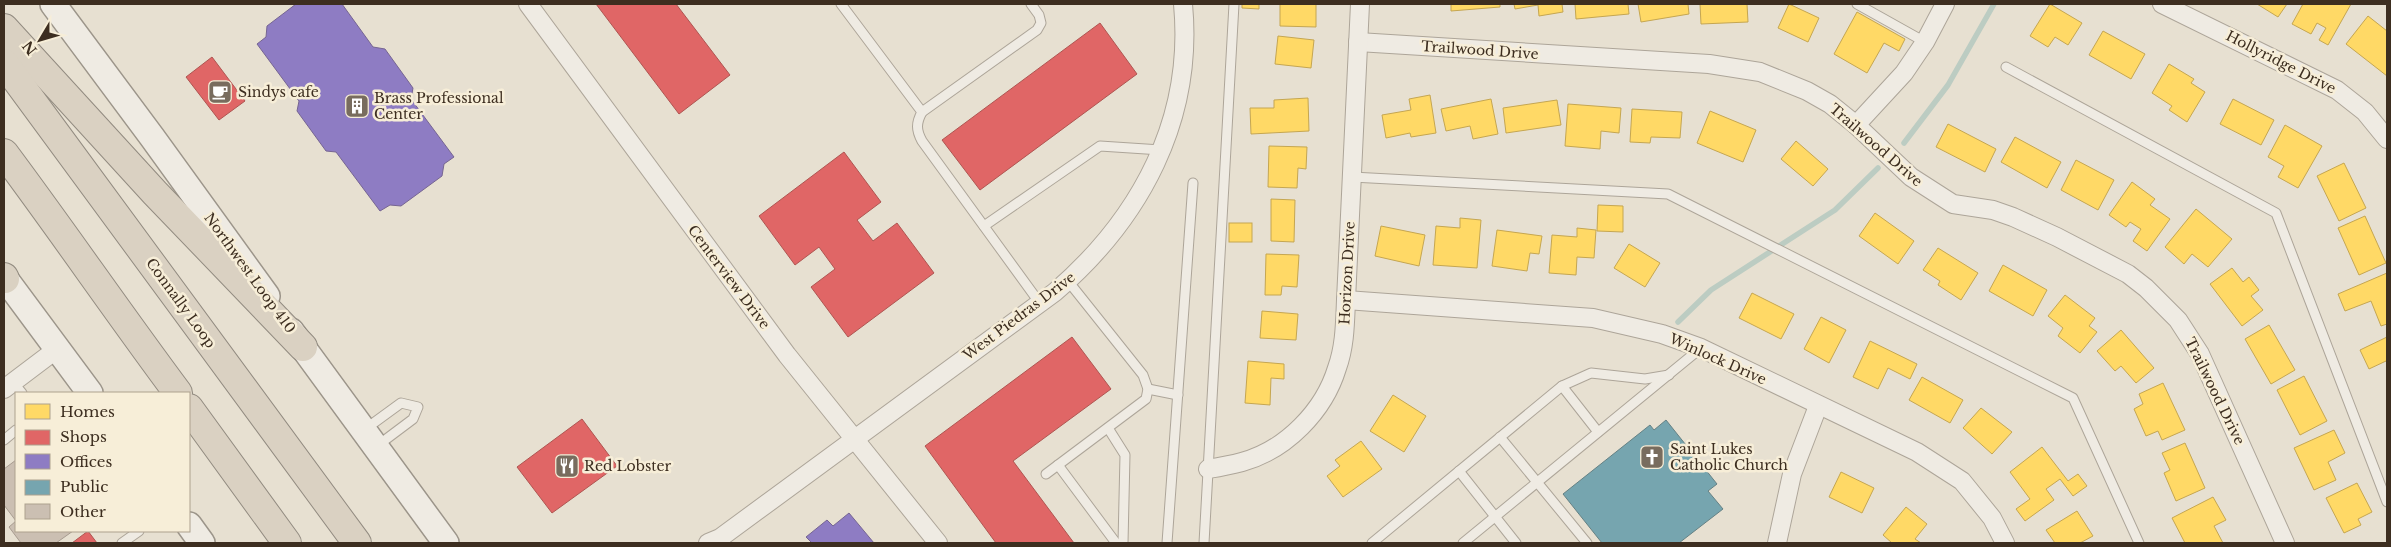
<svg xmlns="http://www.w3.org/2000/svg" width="2391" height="547" font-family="'Libre Baskerville',serif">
<rect width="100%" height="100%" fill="#e7e0d1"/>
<g fill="#ffd966" stroke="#c5a651">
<polygon points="1242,4 1259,4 1259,9 1242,8"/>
<polygon points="1280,4 1316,4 1316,27 1280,26"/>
<polygon points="1451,4 1500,4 1500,7 1451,11"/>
<polygon points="1514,4 1562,4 1563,12 1539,16 1538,5 1515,9"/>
<polygon points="1575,4 1628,4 1629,14 1576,19"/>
<polygon points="1638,4 1688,4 1689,14 1641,22"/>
<polygon points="1700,4 1747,4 1748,22 1701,24"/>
<polygon points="1789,4 1819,18 1808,42 1778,28"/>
<polygon points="2050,4 2082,23 2068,45 2055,37 2048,47 2030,36"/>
<polygon points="2257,4 2287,4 2278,17"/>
<polygon points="2303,4 2351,4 2328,45 2319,40 2326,28 2317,23 2311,34 2292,24"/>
<polygon points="1857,12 1905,39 1899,51 1884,43 1867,73 1834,54"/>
<polygon points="2368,16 2387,31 2387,76 2346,44"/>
<polygon points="2103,31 2145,54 2131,79 2089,55"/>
<polygon points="1278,36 1314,40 1311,68 1275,64"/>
<polygon points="2169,64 2194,79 2191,83 2205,92 2187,122 2169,110 2172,106 2152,93"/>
<polygon points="1430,95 1436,133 1411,137 1410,133 1386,138 1382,115 1411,110 1409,99"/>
<polygon points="1308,98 1309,131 1251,134 1250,108 1274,108 1274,100"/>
<polygon points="1491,99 1498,134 1473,139 1470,126 1446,131 1441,109"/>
<polygon points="2233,99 2274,120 2261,145 2220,124"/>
<polygon points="1557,100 1561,125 1506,133 1503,108"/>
<polygon points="1568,104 1621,108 1619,133 1601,131 1600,149 1565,146"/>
<polygon points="1632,109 1682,112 1680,138 1651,137 1650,143 1630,142"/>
<polygon points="1710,111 1756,130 1743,162 1697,143"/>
<polygon points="1948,124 1996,149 1985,172 1936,147"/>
<polygon points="2285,125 2322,146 2298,188 2278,177 2284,166 2268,157"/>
<polygon points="2015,137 2061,162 2047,188 2001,162"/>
<polygon points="1796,141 1828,169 1813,186 1781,159"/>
<polygon points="1269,146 1307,147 1306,169 1298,168 1297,188 1268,187"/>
<polygon points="2076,160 2114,180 2098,210 2061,190"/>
<polygon points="2344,163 2366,208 2339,221 2317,176"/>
<polygon points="2132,182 2155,199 2150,205 2170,219 2147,251 2133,241 2141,229 2130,222 2126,227 2109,215"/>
<polygon points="1271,199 1295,200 1294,242 1271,241"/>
<polygon points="1598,205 1623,206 1623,232 1597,231"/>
<polygon points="2196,209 2232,239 2208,267 2192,254 2184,264 2165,247"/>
<polygon points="1875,213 1914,241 1898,264 1859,236"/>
<polygon points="2365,216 2386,263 2359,275 2338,228"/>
<polygon points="1460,218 1481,220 1477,268 1433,265 1436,226 1460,228"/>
<rect x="1229" y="223" width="23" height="19"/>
<polygon points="1381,226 1425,235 1419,266 1375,256"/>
<polygon points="1577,228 1596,230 1594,258 1577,257 1576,275 1549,273 1552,235 1577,237"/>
<polygon points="1497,230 1542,236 1539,254 1530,253 1527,271 1492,266"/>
<polygon points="1629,244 1660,263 1645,287 1614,268"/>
<polygon points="1938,248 1978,273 1961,300 1938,285 1940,281 1923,270"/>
<polygon points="1266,254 1299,255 1297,287 1282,286 1281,295 1265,295"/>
<polygon points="2003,265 2047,290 2033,316 1989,291"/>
<polygon points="2232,268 2243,282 2249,277 2259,290 2251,296 2263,310 2242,326 2210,284"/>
<polygon points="2387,273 2387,324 2381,326 2371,301 2345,311 2338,294"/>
<polygon points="1752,293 1794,314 1781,339 1739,318"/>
<polygon points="2065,295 2095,318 2089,326 2097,332 2080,353 2058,336 2063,328 2048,316"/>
<polygon points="1262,311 1298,314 1296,340 1260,338"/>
<polygon points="1821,317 1846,330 1829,363 1804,349"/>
<polygon points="2269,325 2295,370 2271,384 2245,339"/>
<polygon points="2121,330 2154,368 2136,383 2121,366 2115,371 2097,351"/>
<polygon points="2387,337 2387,364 2386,361 2369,369 2360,350"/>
<polygon points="1870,341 1917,364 1910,379 1888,368 1878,389 1853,377"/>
<polygon points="1248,361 1284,364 1284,379 1271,378 1270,405 1245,403"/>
<polygon points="2304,376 2327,421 2300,435 2277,390"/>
<polygon points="1922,377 1963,400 1950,423 1909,400"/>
<polygon points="2163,383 2185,430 2162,440 2158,431 2146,436 2134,409 2143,404 2139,394"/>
<polygon points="1393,395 1426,416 1404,452 1370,431"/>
<polygon points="1981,408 2012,432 1992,454 1963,428"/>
<polygon points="2334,430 2345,453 2328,462 2336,480 2314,490 2294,448"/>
<polygon points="1361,441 1382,469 1343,497 1327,476 1340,466 1335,460"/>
<polygon points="2185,443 2205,488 2176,501 2164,473 2170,470 2162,453"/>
<polygon points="2042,447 2068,481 2078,474 2087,486 2073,496 2060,479 2046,489 2054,500 2025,521 2016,509 2030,499 2010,472"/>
<polygon points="1841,472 1874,488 1862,513 1829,497"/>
<polygon points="2357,483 2372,512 2358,519 2361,525 2344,533 2326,498"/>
<polygon points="2213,497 2226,520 2214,526 2223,543 2185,543 2172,518"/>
<polygon points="1906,507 1927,524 1915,539 1921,543 1892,543 1883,535"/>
<polygon points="2077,511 2093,536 2080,543 2055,543 2046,530"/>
</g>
<g fill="#e06666" stroke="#af5551">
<polygon points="596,4 676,4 730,75 679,114"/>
<polygon points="1100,23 1137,74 980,190 942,140"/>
<polygon points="212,57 245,101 219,120 186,77"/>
<polygon points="844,152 881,202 857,220 873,241 897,223 934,273 848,337 811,287 835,269 819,247 795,265 759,216"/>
<polygon points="1072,337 1111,389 1013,461 1074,543 996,543 925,446"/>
<polygon points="582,419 617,466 552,513 517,467"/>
<polygon points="88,531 97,543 72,543"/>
</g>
<g fill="#8e7cc3" stroke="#766592">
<polygon points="296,4 342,4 373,47 385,49 413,88 411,99 454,157 444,164 442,176 401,206 390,205 380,211 336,152 326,151 297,111 299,101 257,44 266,37 267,26"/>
<polygon points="849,513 874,543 812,543 806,537 827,520 833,526"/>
</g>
<polygon fill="#76a5af" stroke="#658184" points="1666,420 1717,484 1708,491 1723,509 1679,543 1602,543 1563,494 1650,425 1654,430"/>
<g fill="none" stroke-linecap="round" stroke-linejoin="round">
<g stroke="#bcccc2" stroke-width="5.5">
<polyline points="1904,143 1948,85 1994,4"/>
<polyline points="1678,322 1711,290 1835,210 1878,168"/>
</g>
</g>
<polygon fill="#cbbfb2" stroke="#a89c90" points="16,460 16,531 73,531 56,543 21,543 9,527 16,521 4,505 4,469"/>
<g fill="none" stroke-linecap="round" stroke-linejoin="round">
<g stroke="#ada599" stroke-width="11">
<g id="lane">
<path d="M841,4L922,112C916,123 916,130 922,141L1039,302"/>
<polyline points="1857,4 1925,42"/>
<polyline points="2006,67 2276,213 2387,502"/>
<polyline points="922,112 1037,30 1041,23 1039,15 1031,4"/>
<polyline points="1352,177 1668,194 2073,398 2139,543"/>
<polyline points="984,226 1100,146 1161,150"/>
<polyline points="13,382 22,393"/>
<polyline points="1562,386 1598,432"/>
<polyline points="1148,389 1178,395"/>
<polyline points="1108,428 1125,455 1123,543"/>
<polyline points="364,430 401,403 418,407 413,419 377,446"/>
<polyline points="1500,437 1587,543"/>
<polyline points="4,440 16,430"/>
<polyline points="1058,465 1116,543"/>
<polyline points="1459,471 1516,543"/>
<polyline points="1046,474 1146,399 1148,389 1143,375 1068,281"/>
<polyline points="122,543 139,531"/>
<polyline points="1167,543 1193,183"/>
<polyline points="1204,543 1234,4"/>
<polyline points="1372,543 1562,386 1591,373 1645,379 1669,375"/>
<polyline points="1463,543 1701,348"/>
</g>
</g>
<g stroke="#ada599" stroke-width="20">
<g id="street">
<polyline points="528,4 787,355 938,543"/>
<polyline points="2162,4 2337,90 2365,112 2387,139"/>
<polyline points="1358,42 1709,64 1760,72 1807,91 1830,104 1856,125 1911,177 1953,204 1993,210 2013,217 2057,237 2128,274 2146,288 2178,320 2200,354 2285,543"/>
<polyline points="1856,125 1904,73 1925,42 1945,4"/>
<polyline points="1346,300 1593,318 1662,334 1701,348 1917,452 1962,481 1992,518 2005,543"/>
<polyline points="4,389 57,349"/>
<path d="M1208,469C1220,467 1231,465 1242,462C1286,450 1324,411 1337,368C1345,346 1345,323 1346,300L1360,4"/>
<path d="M708,543L720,538L1055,292C1141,218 1194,119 1183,4"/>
<polyline points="1777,543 1792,474 1818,406"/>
</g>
</g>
<g stroke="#9c958a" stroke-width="28">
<g id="secondary">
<polyline points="53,4 152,137 267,296"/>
<polyline points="4,277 90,393"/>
<polyline points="291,331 446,543"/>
<polyline points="189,525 202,543"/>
</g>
</g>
<g stroke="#928b80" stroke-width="30">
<g id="highway">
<polyline points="4,28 155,193 303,347"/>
<polyline points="4,63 357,543"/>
<path d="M4,153C63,232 119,314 178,393"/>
<polyline points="4,277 5,279"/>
<polyline points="189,408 287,543"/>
</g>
</g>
<use href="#lane" stroke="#efebe3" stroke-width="9"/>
<use href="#street" stroke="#efebe3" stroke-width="18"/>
<use href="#secondary" stroke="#efebe3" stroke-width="25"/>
<use href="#highway" stroke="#dad1c2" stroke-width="28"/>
</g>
<defs>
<g id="cafe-square" transform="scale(1.25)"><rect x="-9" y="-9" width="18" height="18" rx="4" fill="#786c5e" stroke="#f7eed8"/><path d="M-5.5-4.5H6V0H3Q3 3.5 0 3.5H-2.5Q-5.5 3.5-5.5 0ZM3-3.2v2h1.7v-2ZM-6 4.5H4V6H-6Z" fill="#fff"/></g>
<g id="building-square" transform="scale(1.25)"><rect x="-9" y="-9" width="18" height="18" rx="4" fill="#786c5e" stroke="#f7eed8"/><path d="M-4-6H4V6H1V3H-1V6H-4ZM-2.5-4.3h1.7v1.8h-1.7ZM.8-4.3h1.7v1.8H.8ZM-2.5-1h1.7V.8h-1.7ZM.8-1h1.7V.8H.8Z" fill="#fff"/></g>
<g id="church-square" transform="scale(1.25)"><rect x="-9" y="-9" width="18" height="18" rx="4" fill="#786c5e" stroke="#f7eed8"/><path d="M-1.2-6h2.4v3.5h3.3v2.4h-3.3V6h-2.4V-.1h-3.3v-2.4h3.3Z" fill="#fff"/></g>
<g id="restaurant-square" transform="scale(1.25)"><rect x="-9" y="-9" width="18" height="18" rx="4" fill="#786c5e" stroke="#f7eed8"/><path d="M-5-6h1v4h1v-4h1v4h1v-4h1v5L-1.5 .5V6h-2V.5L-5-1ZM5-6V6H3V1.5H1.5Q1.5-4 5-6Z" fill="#fff"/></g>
</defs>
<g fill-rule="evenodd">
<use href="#cafe-square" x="220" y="92"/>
<use href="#building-square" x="357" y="106"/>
<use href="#church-square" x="1652" y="457"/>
<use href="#restaurant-square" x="567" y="466"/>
</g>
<g text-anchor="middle" stroke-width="5" stroke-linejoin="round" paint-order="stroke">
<g font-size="14" fill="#3d2e20" stroke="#f7eed8">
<text transform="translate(1480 50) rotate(4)" y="5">Trailwood Drive</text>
<text transform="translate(2281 62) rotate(27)" y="5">Hollyridge Drive</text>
<text transform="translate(1876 145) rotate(41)" y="5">Trailwood Drive</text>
<text transform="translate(250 273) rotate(54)" y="5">Northwest Loop 410</text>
<text transform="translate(1347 273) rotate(-87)" y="5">Horizon Drive</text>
<text transform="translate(729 277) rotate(53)" y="5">Centerview Drive</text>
<text transform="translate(181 303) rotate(54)" y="5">Connally Loop</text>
<text transform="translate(1019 316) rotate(-37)" y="5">West Piedras Drive</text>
<text transform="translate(1718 359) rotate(24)" y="5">Winlock Drive</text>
<text transform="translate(2215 391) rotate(64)" y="5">Trailwood Drive</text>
</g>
<g font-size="14" fill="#3d2e20" stroke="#f7eed8" text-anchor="start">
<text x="238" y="97">Sindys cafe</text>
<text x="374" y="103">Brass Professional<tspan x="374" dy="16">Center</tspan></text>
<text x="1670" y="454">Saint Lukes<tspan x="1670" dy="16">Catholic Church</tspan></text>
<text x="584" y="471">Red Lobster</text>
</g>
</g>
<rect width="2391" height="547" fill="none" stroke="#3d2e20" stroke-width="10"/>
<rect x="15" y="392" width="175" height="140" fill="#f7eed8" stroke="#ada18e"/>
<rect x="25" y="404" width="25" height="15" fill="#ffd966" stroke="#ada18e"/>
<text x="60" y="417" font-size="15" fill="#3d2e20">Homes</text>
<rect x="25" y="430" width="25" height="15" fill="#e06666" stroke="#ada18e"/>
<text x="60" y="442" font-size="15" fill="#3d2e20">Shops</text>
<rect x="25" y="454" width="25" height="15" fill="#8e7cc3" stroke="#ada18e"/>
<text x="60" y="467" font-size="15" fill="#3d2e20">Offices</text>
<rect x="25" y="480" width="25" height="15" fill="#76a5af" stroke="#ada18e"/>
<text x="60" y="492" font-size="15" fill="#3d2e20">Public</text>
<rect x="25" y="504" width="25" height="15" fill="#cbbfb2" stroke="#ada18e"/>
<text x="60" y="517" font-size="15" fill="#3d2e20">Other</text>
<g transform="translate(40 40) rotate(232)" stroke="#f7eed8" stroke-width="4" paint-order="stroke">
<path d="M0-4L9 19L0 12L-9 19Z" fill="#3d2e20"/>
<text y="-8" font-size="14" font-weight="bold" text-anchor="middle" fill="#3d2e20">N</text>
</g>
</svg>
